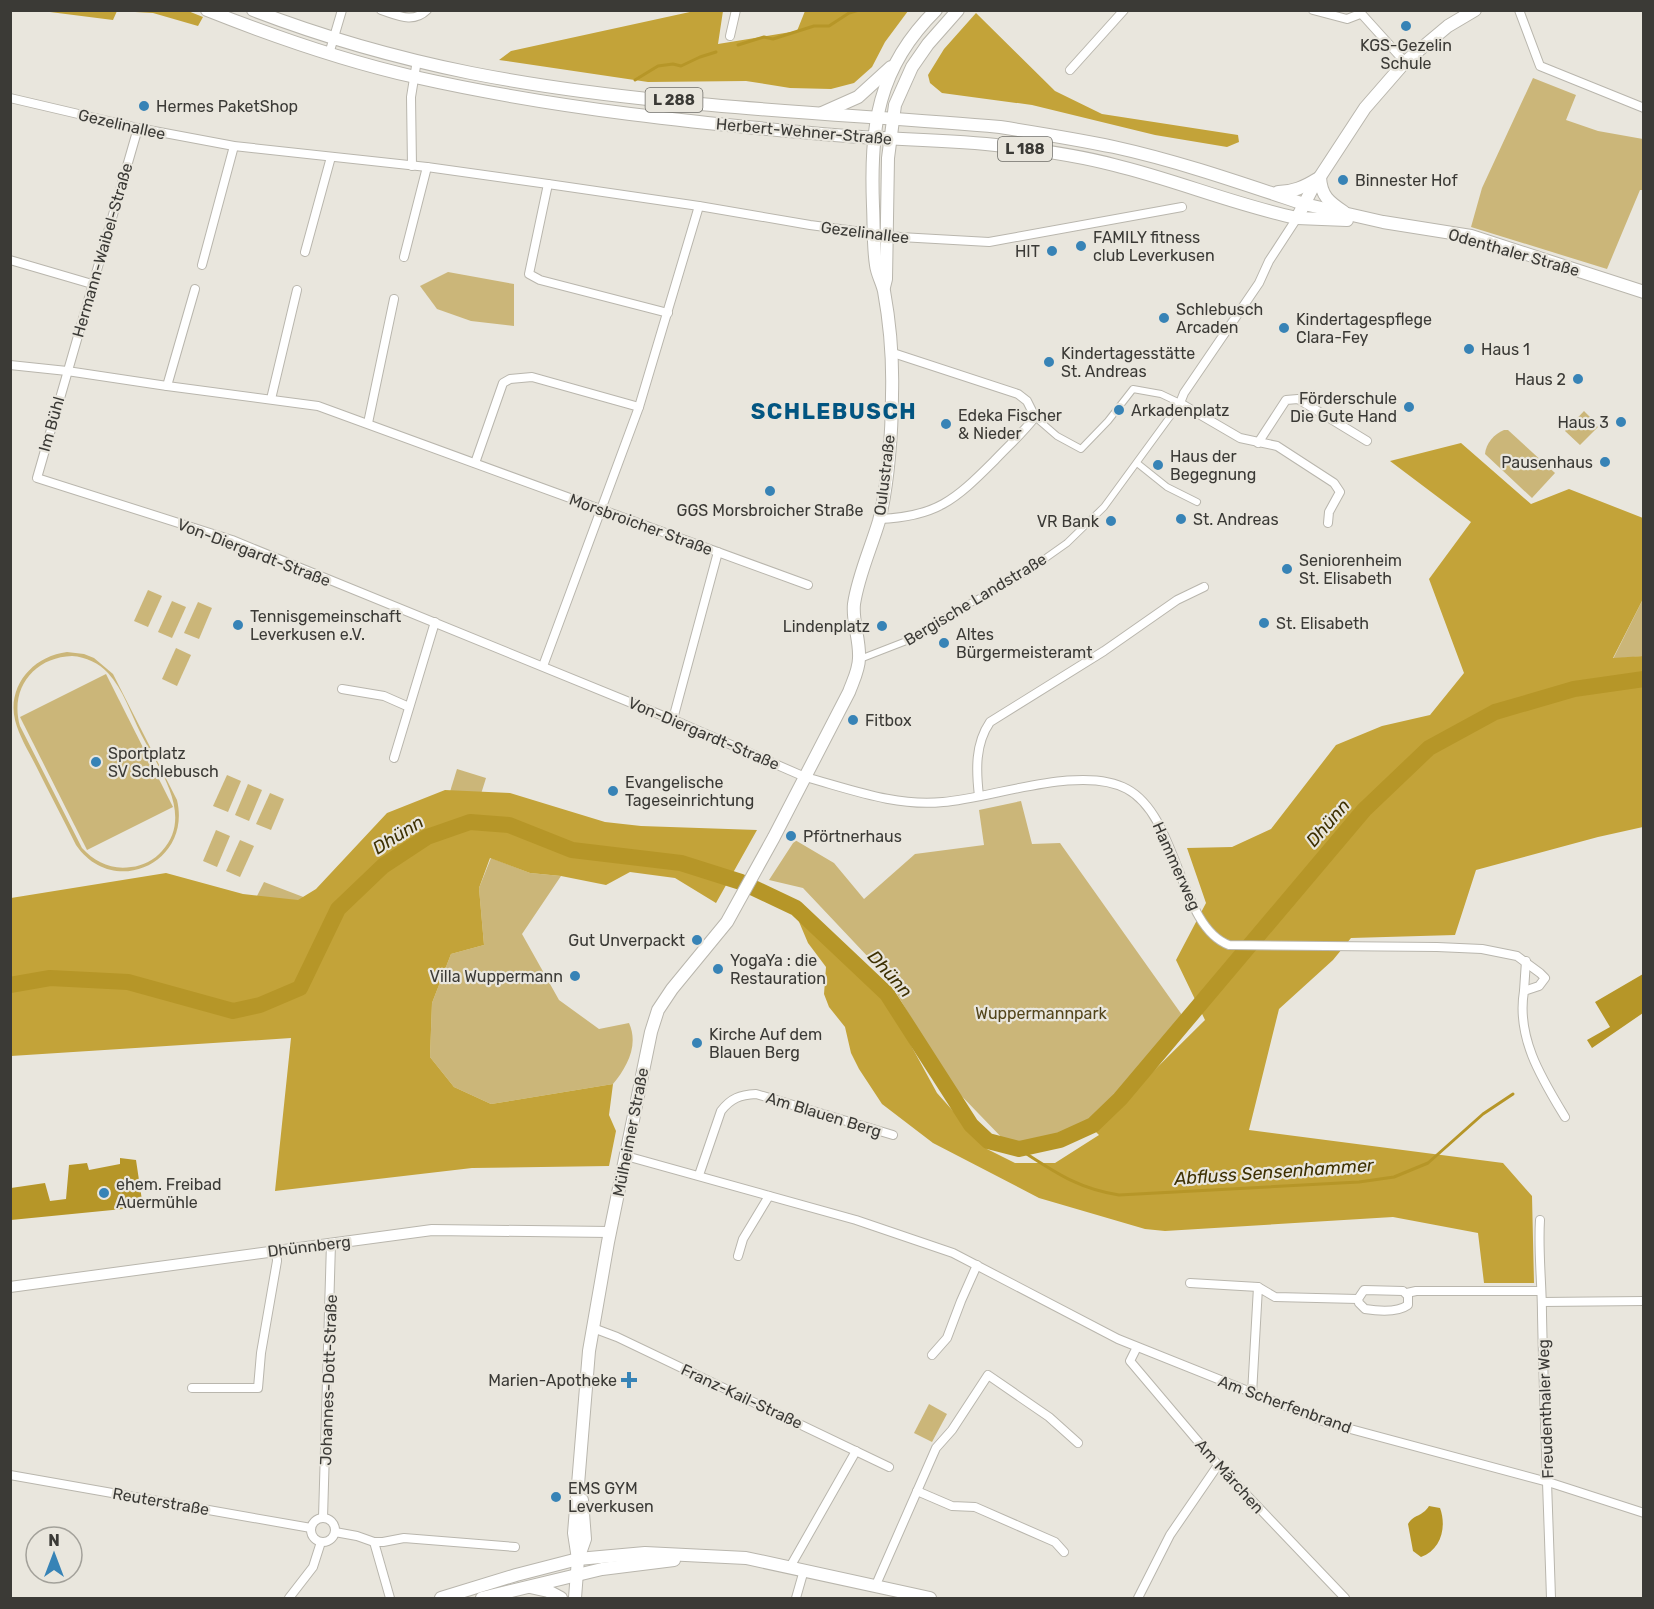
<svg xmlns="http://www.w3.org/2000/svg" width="1654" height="1609" font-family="Rubik,sans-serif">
<rect width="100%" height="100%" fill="#e9e6dd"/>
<g fill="#cbb679" fill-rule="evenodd">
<polygon points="1533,78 1576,95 1566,120 1598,131 1643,139 1643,190 1640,190 1607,269 1471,227 1482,188"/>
<polygon points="448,272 514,284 514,326 471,321 437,309 420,286"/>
<polygon points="1584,411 1597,424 1595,425 1598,427 1580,445 1565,431"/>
<path d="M1504,430H1508L1555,473L1532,498L1485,454C1486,443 1494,434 1504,430Z"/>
<polygon points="148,590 162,596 148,627 134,621"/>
<polygon points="1643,599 1643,656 1613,659"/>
<polygon points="172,601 186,607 172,638 158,632"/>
<polygon points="198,602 212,608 199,639 184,633"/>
<polygon points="176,648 191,655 177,686 162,679"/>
<path d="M67,652L84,654L94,658L113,674L177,800C192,863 113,899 76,845C63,819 49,792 36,766C29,752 19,736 15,720C7,686 33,656 67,652ZM72,656C86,657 99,663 108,673C123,689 131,714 141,734C158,768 195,815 162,851C154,860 143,866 131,867C111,870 95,862 82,848L20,726C9,688 35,657 72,656Z"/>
<polygon points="106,674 173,807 87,850 20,717"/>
<polygon points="457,769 486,778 481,794 449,795"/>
<polygon points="227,775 241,781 228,812 213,806"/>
<polygon points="248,784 262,790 249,821 235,815"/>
<polygon points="270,793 284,799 271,830 256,824"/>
<polygon points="1021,801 1032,844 1060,843 1187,1022 1114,1102 1067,1140 1006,1142 950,1084 887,977 803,888 769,880 795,840 834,863 864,899 915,854 984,845 979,810"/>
<polygon points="216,830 230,836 217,867 203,861"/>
<polygon points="240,840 254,846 240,877 226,871"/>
<path d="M491,858L530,873L561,876L522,934L559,1000L599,1029L629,1023C639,1045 627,1067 613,1084L491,1104L454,1087L430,1057L432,1003L451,954L484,945L479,888Z"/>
<polygon points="264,882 306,898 302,908 255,900"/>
<polygon points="929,1404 947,1414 932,1442 914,1433"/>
</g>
<g fill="#c3a339">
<polygon points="699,10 723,11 718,44 797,31 805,11 908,11 885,42 872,67 854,83 831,89 790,88 746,81 648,82 499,60 511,51"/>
<polygon points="188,11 203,17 198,26 153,13 117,11 113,20 42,11"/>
<polygon points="976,13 1055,91 1102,114 1238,135 1239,142 1227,147 1155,135 1032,105 942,93 930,83 928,75 944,49"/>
<polygon points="1461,443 1531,504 1569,489 1643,518 1643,599 1613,658 1643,656 1643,827 1598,837 1476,870 1455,935 1351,938 1333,960 1279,1009 1249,1130 1503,1163 1532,1196 1534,1283 1484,1283 1478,1233 1393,1217 1165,1231 1145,1229 1039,1198 933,1143 882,1104 859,1069 851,1053 845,1027 829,1007 824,994 826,967 808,943 797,917 803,912 816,927 840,947 872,981 896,1018 937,1093 987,1149 1015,1163 1055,1163 1099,1135 1094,1130 1205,1020 1176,960 1206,903 1187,848 1232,847 1271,829 1336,745 1382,726 1430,715 1464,673 1429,579 1471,522 1390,461"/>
<polygon points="445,790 510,793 605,822 641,826 757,830 716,903 675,878 630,872 606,885 561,876 530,873 490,858 479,888 484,945 451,954 432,1003 430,1057 454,1087 491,1104 613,1084 609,1115 616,1131 609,1166 472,1168 275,1191 291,1038 11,1056 11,898 166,873 243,894 298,900 316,889 387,813"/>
</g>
<g fill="#b69628">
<polygon points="1643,974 1643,1013 1592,1048 1587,1040 1610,1027 1595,1002"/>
<polygon points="120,1158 136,1160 143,1207 11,1220 11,1188 45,1183 50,1201 66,1199 69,1165 87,1163 89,1170 120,1164"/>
<path d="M1429,1506L1440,1508C1447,1527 1441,1550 1421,1557L1413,1551L1408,1524C1414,1514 1422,1517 1429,1506Z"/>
</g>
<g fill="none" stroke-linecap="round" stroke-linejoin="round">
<g stroke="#b69628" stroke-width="3">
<polyline points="738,45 764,37 773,39 814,26 829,26 849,13 859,10"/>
<polyline points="635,80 658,66 673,64 681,66 700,57 716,52"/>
<path d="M1019,1149C1055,1172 1076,1188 1119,1195L1359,1182L1394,1177L1428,1163L1483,1114L1513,1094"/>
</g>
<polyline stroke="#b69628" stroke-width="16" points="10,985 50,978 128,982 233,1011 260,1005 300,988 338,909 383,866 427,837 470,822 509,825 572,850 681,863 741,882 796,908 887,994 971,1125 988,1141 1019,1149 1060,1140 1093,1125 1120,1099 1364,810 1429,748 1495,712 1574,689 1644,679"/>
<g stroke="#b9b6ad" stroke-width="8">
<g id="pedestrian">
<polyline points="1137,463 1167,487 1197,502"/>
<polyline points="860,659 909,640 944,618 1026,572 1067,543 1104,507 1180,403 1161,394 1133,389 1108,421 1081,449 1057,436 1035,417"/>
</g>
</g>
<g stroke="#b9b6ad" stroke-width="10">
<g id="minor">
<path d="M381,10C397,15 413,24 427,10"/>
<polyline points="1313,10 1347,19 1360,14"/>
<polyline points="1358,10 1405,62"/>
<polyline points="1519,10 1540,66 1644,108"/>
<polyline points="730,36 736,10"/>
<polyline points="329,54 342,10"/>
<polyline points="1070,70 1124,10"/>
<polyline points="10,98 138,128 234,146 427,167 548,184 699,206 810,225 900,237 989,242 1182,207"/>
<path d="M138,128L37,478L232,540L683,724L805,777C850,789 896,807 943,802C993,798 1082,764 1127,789C1179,817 1179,927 1229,945L1437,947L1482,949L1517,956L1540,973L1545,978L1539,986L1524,991C1516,1038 1542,1079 1565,1117"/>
<polyline points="412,166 411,97 417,60"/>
<polyline points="548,184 529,274 540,280 668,313"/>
<polyline points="1297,218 1269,261 1259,283 1184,393 1180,403 1240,438 1277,446 1334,483 1340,492 1329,512 1328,523"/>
<polyline points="305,252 331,157"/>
<polyline points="404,257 427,167"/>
<polyline points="10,260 92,284"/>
<polyline points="202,265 234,146"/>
<polyline points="10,365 67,371 167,386 318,406 808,585"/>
<polyline points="167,386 195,289"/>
<polyline points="271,399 297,290"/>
<polyline points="368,423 394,299"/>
<polyline points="1258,443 1286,400 1298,399 1367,441"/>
<polyline points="475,463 503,383 510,379 532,377 639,407"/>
<path d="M879,519C936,517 955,500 994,461C1008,446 1023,433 1035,417L1027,401L1018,394L890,352"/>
<polyline points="543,666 639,407 699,206"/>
<polyline points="342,689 384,696 409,707"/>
<polyline points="673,719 718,552"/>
<polyline points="394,758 435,622"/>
<path d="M979,796C976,770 975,744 990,722L1104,651L1177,600L1204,587"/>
<polyline points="1524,991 1526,961"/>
<polyline points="626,1156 856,1220 953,1253 1118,1339 1328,1423 1548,1482 1644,1513"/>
<path d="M699,1175L721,1111C731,1098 740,1095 756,1094L893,1135"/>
<path d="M1540,1220C1538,1252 1542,1283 1542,1315C1544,1410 1548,1504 1551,1598"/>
<polyline points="738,1256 743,1239 769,1196"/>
<polyline points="1190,1283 1258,1287"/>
<path d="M1364,1290L1403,1291L1408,1296V1305C1397,1313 1378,1311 1365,1309L1359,1303L1358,1299Z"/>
<polyline points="1407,1293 1416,1291 1541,1291"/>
<polyline points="1542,1302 1644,1301"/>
<polyline points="593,1328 617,1337 889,1467"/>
<polyline points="1137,1347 1130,1361 1218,1465 1345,1598"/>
<polyline points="932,1355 947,1338 961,1301 977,1265"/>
<polyline points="192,1388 258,1388 261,1353 277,1261 276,1250"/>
<polyline points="1252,1394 1258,1287 1275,1297 1358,1299"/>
<polyline points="10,1475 311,1528"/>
<polyline points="917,1491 952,1506 975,1507 1055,1542 1064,1552"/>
<circle cx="323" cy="1530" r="12"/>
<polyline points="323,1518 331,1243"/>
<polyline points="335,1532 357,1536 374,1542 383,1542 404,1538 515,1547"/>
<polyline points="374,1542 390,1598"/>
<polyline points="790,1567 856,1451"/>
<polyline points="875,1587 936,1448 952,1430 988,1375 1049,1417 1078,1443"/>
<polyline points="289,1598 313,1567 321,1542"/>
<polyline points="796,1598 804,1570"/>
<polyline points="1138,1598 1170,1535 1218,1465"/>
</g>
</g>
<g stroke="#b9b6ad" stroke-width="12">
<polyline id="tertiary" points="10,1287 432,1230 610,1232"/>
</g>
<g stroke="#b9b6ad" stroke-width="14">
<g id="secondary">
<polyline points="822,113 858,97 891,67"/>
<path d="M1320,177C1321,196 1329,202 1344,212"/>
<polyline points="1304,204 1383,222 1471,236 1644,292"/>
<polyline points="1297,218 1347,220"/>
<polyline points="884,287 886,279 888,158 895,105 912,67 928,44 958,10"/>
<path d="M578,1559L574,1533L589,1351L608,1242L651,1032L658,1010L672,989L727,922L774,837L849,692C853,681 859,670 859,658C860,639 852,622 854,604C858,576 871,548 879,521C888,485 892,432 892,395C893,361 890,324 884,291C882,282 877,274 876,265C873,246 874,226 873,206C870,127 877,68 936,10"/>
<polyline points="578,1559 645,1553 746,1558 930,1598"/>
<polyline points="577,1575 602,1569 674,1560"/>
<polyline points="530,1587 548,1591 561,1598"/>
<polyline points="575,1598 578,1559 585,1539 582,1500"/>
</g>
</g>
<g stroke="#b9b6ad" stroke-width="14">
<g id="primary">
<path d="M207,10C275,37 344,61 415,77C557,109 703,124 847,136C899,140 952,139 1004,146C1039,150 1080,156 1114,165C1176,180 1235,205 1297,218L1312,189L1365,108L1405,62L1448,26L1475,10"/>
<path d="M253,10C323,37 397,58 471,73C644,107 825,112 1000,127C1038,133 1076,139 1114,147C1178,161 1241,183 1304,204"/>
<path d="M1278,192C1293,192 1304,187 1317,179"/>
<polyline points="441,1598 516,1575 578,1559"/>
<polyline points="482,1598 577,1575"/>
</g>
</g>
<use href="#pedestrian" stroke="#fff" stroke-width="6"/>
<use href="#minor" stroke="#fff" stroke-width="8"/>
<use href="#tertiary" stroke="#fff" stroke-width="10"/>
<use href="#secondary" stroke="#fff" stroke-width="12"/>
<use href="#primary" stroke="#fff" stroke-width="12"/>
</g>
<g fill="#3783b6" stroke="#e9e6dd" stroke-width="2">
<circle cx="1406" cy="26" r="6"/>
<circle cx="144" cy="106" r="6"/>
<circle cx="1343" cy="180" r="6"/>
<circle cx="1081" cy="246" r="6"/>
<circle cx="1052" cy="251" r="6"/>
<circle cx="1164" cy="318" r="6"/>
<circle cx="1284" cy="328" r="6"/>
<circle cx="1469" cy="349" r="6"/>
<circle cx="1049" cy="362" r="6"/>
<circle cx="1578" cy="379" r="6"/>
<circle cx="1409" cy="407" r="6"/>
<circle cx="1119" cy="410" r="6"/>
<circle cx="1621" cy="422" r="6"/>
<circle cx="946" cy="424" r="6"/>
<circle cx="1605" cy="462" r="6"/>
<circle cx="1158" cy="465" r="6"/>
<circle cx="770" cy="491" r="6"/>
<circle cx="1181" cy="519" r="6"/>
<circle cx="1111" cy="521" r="6"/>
<circle cx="1287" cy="569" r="6"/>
<circle cx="1264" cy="623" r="6"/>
<circle cx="238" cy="625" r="6"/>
<circle cx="882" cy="626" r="6"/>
<circle cx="944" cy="643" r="6"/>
<circle cx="853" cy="720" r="6"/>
<circle cx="96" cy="762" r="6"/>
<circle cx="613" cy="791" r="6"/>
<circle cx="791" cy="836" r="6"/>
<circle cx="697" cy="940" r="6"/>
<circle cx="718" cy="969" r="6"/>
<circle cx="575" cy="976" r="6"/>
<circle cx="697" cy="1043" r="6"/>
<circle cx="104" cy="1193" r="6"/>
<path d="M626 1371h6v6h6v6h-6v6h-6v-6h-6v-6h6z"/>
<circle cx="556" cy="1497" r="6"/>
</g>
<g text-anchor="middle" stroke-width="4.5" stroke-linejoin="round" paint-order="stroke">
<g fill="#e9e6dd" stroke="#6f6e68" stroke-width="1.5">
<rect x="645.5" y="88" width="57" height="24" rx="4.5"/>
<rect x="998" y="137" width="54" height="24" rx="4.5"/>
</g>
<g font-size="15" font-weight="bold" fill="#3b3a36">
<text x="674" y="105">L 288</text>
<text x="1025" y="154">L 188</text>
</g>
<g font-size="16" fill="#3b3a36" stroke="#e9e6dd" text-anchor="start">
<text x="1406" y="51" text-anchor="middle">KGS-Gezelin<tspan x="1406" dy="18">Schule</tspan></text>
<text x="156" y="112">Hermes PaketShop</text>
<text x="1355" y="186">Binnester Hof</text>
<text x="1093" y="243">FAMILY fitness<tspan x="1093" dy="18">club Leverkusen</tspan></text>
<text x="1040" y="257" text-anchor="end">HIT</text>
<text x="1176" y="315">Schlebusch<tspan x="1176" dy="18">Arcaden</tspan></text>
<text x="1296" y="325">Kindertagespflege<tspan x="1296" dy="18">Clara-Fey</tspan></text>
<text x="1481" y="355">Haus 1</text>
<text x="1061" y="359">Kindertagesstätte<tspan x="1061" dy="18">St. Andreas</tspan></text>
<text x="1566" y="385" text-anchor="end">Haus 2</text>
<text x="1397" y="404" text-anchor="end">Förderschule<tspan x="1397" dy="18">Die Gute Hand</tspan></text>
<text x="1131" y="416">Arkadenplatz</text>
<text x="958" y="421">Edeka Fischer<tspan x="958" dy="18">&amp; Nieder</tspan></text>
<text x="1609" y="428" text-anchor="end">Haus 3</text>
<text x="1170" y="462">Haus der<tspan x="1170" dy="18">Begegnung</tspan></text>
<text x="1593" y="468" text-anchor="end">Pausenhaus</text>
<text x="770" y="516" text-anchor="middle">GGS Morsbroicher Straße</text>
<text x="1193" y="525">St. Andreas</text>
<text x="1099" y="527" text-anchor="end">VR Bank</text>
<text x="1299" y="566">Seniorenheim<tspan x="1299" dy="18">St. Elisabeth</tspan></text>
<text x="250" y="622">Tennisgemeinschaft<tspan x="250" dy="18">Leverkusen e.V.</tspan></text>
<text x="1276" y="629">St. Elisabeth</text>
<text x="870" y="632" text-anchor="end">Lindenplatz</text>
<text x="956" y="640">Altes<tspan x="956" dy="18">Bürgermeisteramt</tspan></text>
<text x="865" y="726">Fitbox</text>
<text x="108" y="759">Sportplatz<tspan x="108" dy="18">SV Schlebusch</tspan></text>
<text x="625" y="788">Evangelische<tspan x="625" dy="18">Tageseinrichtung</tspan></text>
<text x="803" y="842">Pförtnerhaus</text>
<text x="685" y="946" text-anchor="end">Gut Unverpackt</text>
<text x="730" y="966">YogaYa : die<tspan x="730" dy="18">Restauration</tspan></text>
<text x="563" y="982" text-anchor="end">Villa Wuppermann</text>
<text x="709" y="1040">Kirche Auf dem<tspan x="709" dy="18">Blauen Berg</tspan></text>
<text x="116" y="1190">ehem. Freibad<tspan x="116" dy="18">Auermühle</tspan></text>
<text x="617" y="1386" text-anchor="end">Marien-Apotheke</text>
<text x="568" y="1494">EMS GYM<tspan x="568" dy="18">Leverkusen</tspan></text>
</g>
<g font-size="16" fill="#3b3a36" stroke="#e9e6dd">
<text transform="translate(122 124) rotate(13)" y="6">Gezelinallee</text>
<text transform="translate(804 131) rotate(5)" y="6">Herbert-Wehner-Straße</text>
<text transform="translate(865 232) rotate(7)" y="6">Gezelinallee</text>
<text transform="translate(102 250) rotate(-74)" y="6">Hermann-Waibel-Straße</text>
<text transform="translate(1514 252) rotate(16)" y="6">Odenthaler Straße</text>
<text transform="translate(51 424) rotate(-74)" y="6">Im Bühl</text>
<text transform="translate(884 475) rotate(-83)" y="6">Oulustraße</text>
<text transform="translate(641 524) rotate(20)" y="6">Morsbroicher Straße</text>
<text transform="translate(254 552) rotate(21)" y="6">Von-Diergardt-Straße</text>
<text transform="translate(975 599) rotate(-31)" y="6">Bergische Landstraße</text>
<text transform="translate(704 733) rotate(23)" y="6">Von-Diergardt-Straße</text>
<text transform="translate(1177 866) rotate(66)" y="6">Hammerweg</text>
<text transform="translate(824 1114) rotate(17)" y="6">Am Blauen Berg</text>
<text transform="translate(630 1132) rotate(-79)" y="6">Mülheimer Straße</text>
<text transform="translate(309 1246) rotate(-7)" y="6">Dhünnberg</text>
<text transform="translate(328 1380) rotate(-88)" y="6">Johannes-Dott-Straße</text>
<text transform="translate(742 1396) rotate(25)" y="6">Franz-Kail-Straße</text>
<text transform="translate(1285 1404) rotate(20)" y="6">Am Scherfenbrand</text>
<text transform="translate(1545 1409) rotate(-92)" y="6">Freudenthaler Weg</text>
<text transform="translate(1230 1476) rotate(48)" y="6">Am Märchen</text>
<text transform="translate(161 1501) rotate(10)" y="6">Reuterstraße</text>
</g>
<g font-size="16" fill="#52441a" stroke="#e9e6dd">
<text x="1041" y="1019">Wuppermannpark</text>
</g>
<g font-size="18" font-style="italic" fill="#3d3002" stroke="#e9e6dd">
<text transform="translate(1328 823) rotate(-49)" y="6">Dhünn</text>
<text transform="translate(398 835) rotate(-32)" y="6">Dhünn</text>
<text transform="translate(890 974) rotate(48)" y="6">Dhünn</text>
<text transform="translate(1274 1172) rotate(-4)" y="6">Abfluss Sensenhammer</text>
</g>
<g font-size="22" font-weight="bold" letter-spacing="1.5" fill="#025581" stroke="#e9e6dd">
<text x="834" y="419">SCHLEBUSCH</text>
</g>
</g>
<rect width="1654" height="1609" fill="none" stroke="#3b3a36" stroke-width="24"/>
<g transform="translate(54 1555)"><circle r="28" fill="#e9e6dd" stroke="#a3a19a" stroke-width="1.5"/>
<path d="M0-4.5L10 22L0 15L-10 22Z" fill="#3783b6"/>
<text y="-9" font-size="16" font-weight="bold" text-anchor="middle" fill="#3b3a36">N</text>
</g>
</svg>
